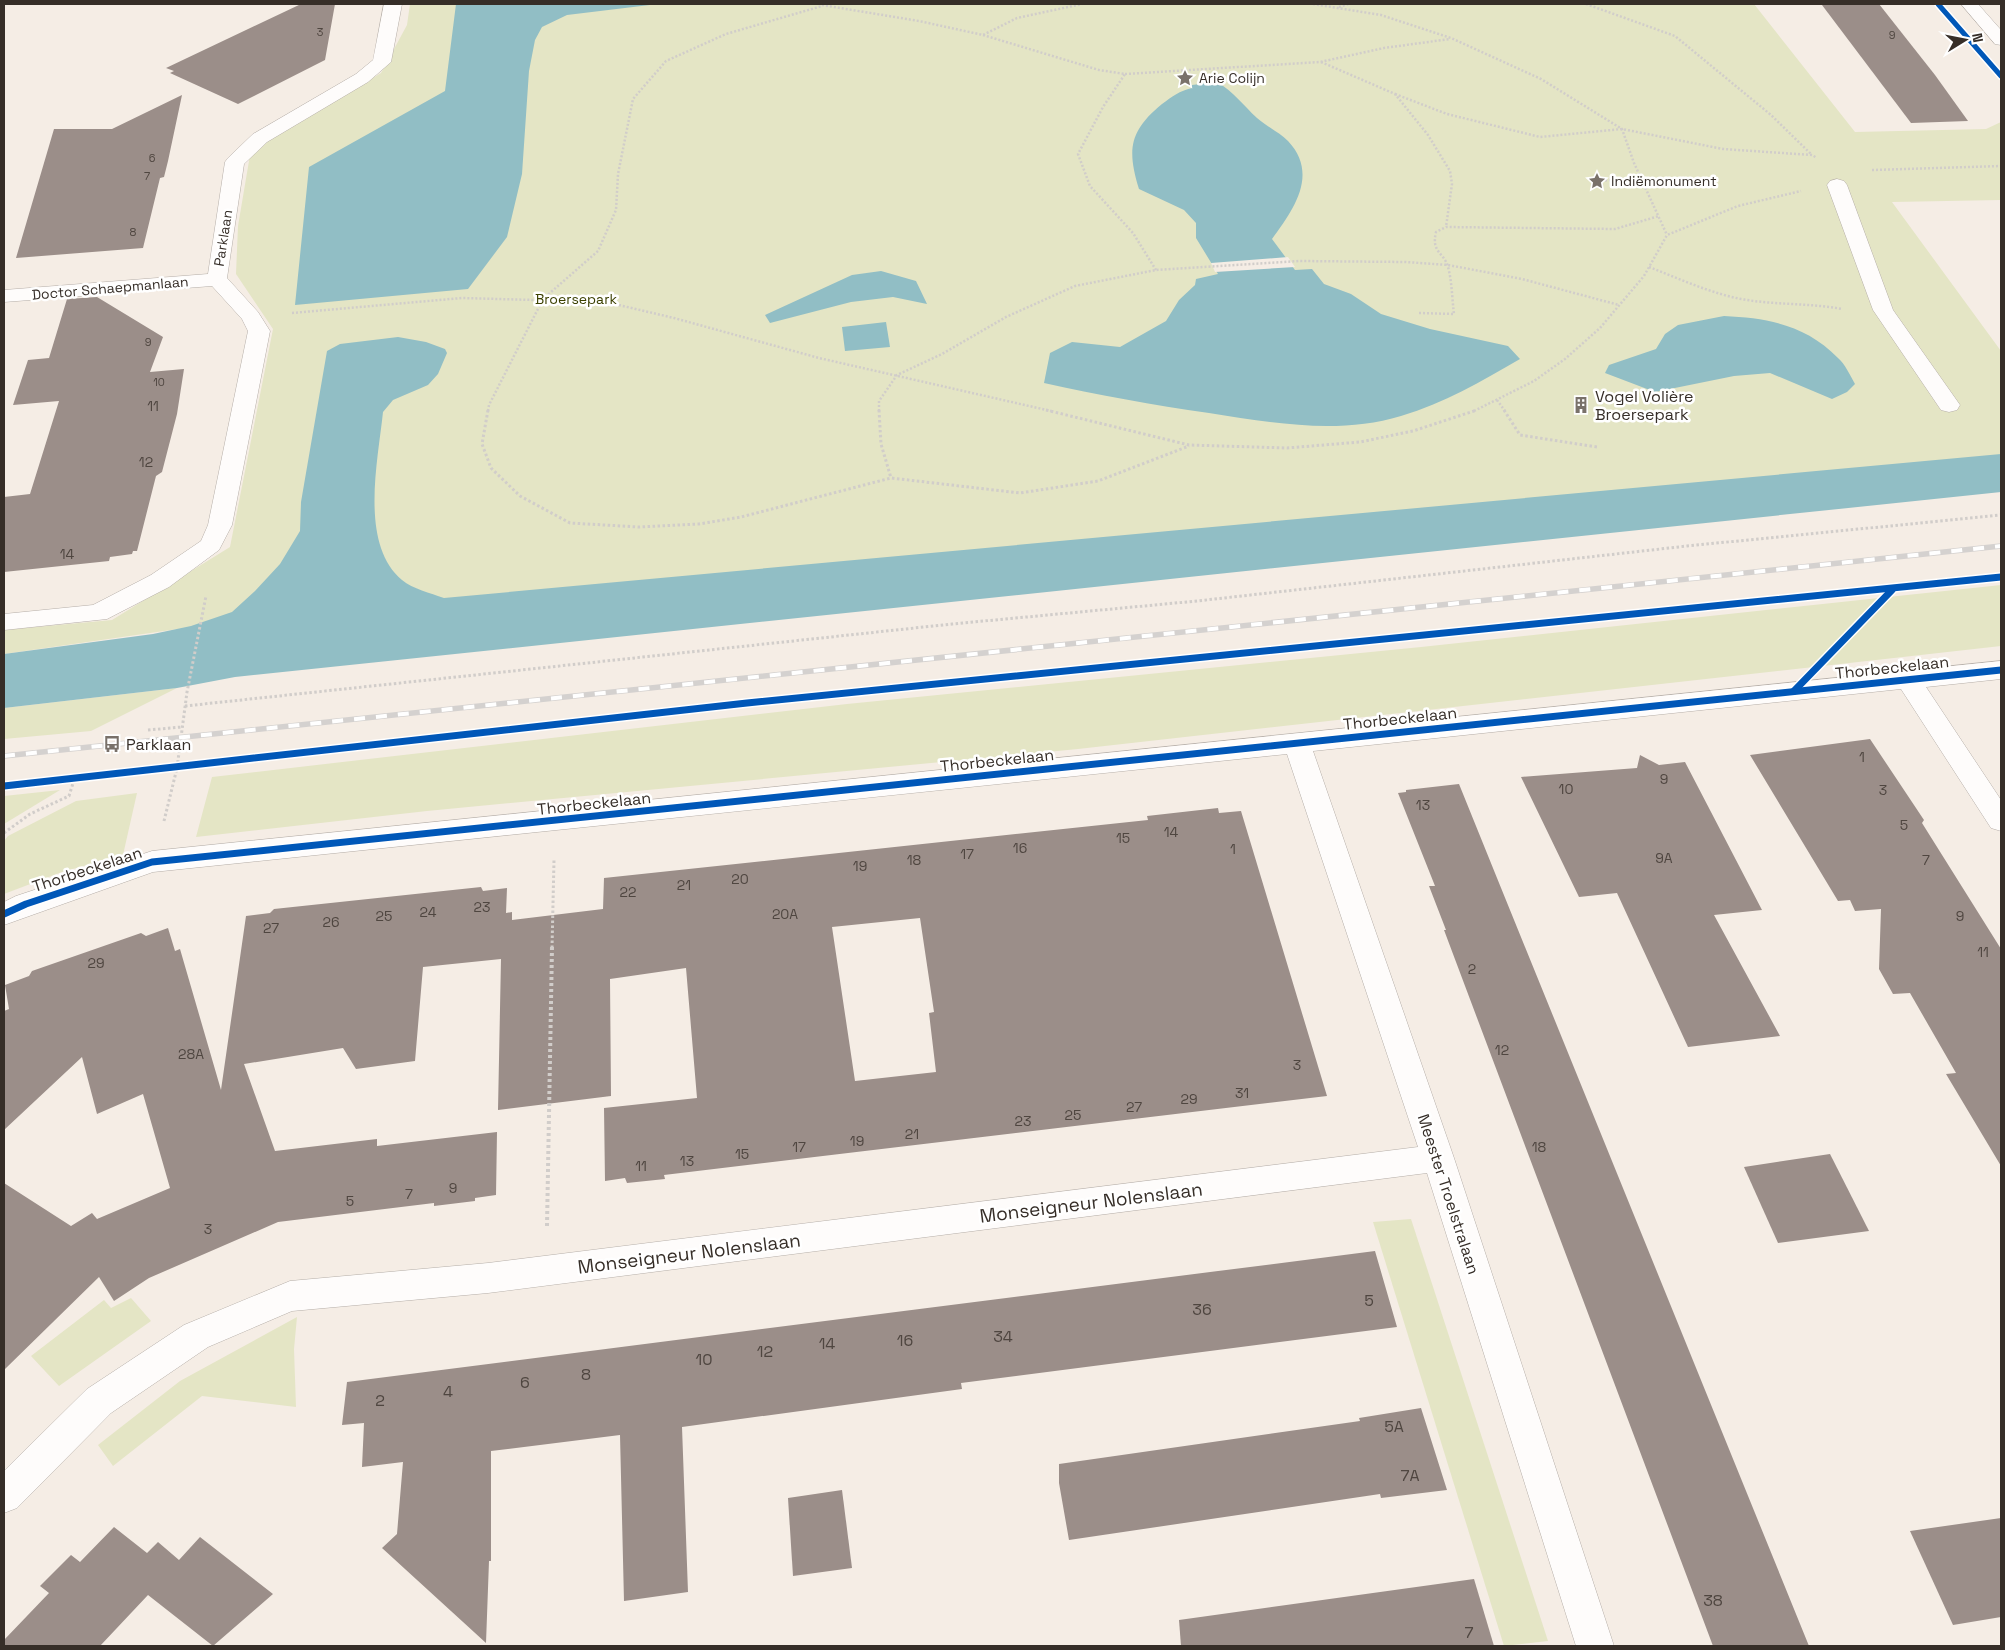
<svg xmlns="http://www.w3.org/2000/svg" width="2005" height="1650" font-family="'Space Grotesk',sans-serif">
<rect width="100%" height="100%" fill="#f5ede5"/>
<g fill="#e4e5c5">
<polygon points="410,4 1754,4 1855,132 1986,129 2001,122 2001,200 1892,202 2001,351 2001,461 178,629 4,654 4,630 112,620 230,547 273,329 236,274 238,226 250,155 263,144 381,73 407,25"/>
<polygon points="2001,585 2001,646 1078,749 427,811 196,837 212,777 847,704 1421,647"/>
<polygon points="177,688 91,731 4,739 4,708"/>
<polygon points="60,790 4,824 4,796"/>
<polygon points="137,793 123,855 62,872 4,894 4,841 8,836 76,801"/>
<polygon points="1411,1219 1548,1641 1504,1646 1373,1222"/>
<polygon points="131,1298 151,1321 59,1386 31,1356 104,1300 111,1308"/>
<polygon points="297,1317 294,1349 296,1407 202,1396 113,1466 98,1445 180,1381"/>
</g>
<g fill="#91bec5">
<polygon points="456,4 658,4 567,15 542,27 535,40 529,71 522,174 507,237 468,289 295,305 309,167 445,91"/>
<path d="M1217,82C1233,91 1244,106 1257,118C1266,126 1279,132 1288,141C1319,174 1294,209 1272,239L1295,270L1312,269L1324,284L1351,294L1381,314L1430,329L1508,346L1520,359C1480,382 1445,403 1401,416C1338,435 1272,423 1209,413C1153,405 1099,395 1044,383L1050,353L1072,342L1120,347L1166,321L1179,300L1195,285L1196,279L1218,274L1196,238V223L1184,210L1139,189C1127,150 1129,131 1162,104C1173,96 1179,91 1192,88V85Z"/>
<polygon points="881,271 916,281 927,304 893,297 851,302 770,323 765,315 852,275"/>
<path d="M1724,316C1768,318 1806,325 1838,358C1845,364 1850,375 1855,384L1847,392L1832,399L1770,373L1734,376L1655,392L1605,373L1609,365L1656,349L1665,334L1678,325Z"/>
<polygon points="886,322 890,347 845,351 842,327"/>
<path d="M398,337L426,342L445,349L447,353L438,374L428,385L393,400L383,412C378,461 359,544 402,580C413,589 430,593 444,598L2001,454V492L235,677L177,688L4,708V654L153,634L191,626L232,612L255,591L280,564L300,531L301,502L327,351L340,344Z"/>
</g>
<polygon fill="#f5ede5" points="1288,257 1295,267 1215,272 1211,263"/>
<g fill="#9b8e89" fill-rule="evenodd">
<polygon points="301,4 335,4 325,60 238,104 170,73 174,71 166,68"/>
<polygon points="1879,4 1935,75 1968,121 1911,123 1822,5"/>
<polygon points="182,95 168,161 164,177 160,178 143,248 16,258 54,129 112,129"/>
<polygon points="97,297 163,337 150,372 184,369 177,414 162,472 156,476 137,551 133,551 132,554 110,557 109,561 4,572 4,497 30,494 59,401 13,405 28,360 49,358 67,299"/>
<polygon points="1870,739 1924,820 1922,823 2001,949 2001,1166 1946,1074 1956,1073 1910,993 1893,994 1879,969 1881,909 1855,911 1850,900 1838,901 1750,755"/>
<polygon points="1640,755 1659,765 1685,762 1762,910 1714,915 1780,1036 1688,1047 1617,893 1579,897 1521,777 1637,768"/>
<polygon points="1459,784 1497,878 1809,1646 1713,1646 1444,930 1446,930 1429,886 1435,886 1398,793 1406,792 1406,790"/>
<path d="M1218,808L1219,813L1241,811L1327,1096L664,1175L665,1179L627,1183L625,1178L605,1181L604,1108L697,1098L686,968L610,979L611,1096L498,1110L501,959L423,967L415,1061L356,1069L343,1048L244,1064L275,1151L377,1139V1146L497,1132L496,1195L475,1198V1201L434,1206V1203L278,1222L149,1278L114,1301L99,1277L4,1370V1183L71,1226L92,1213L97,1219L170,1188L143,1094L97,1114L82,1057L4,1130V1011L9,1009L5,985L29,976L32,971L141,933L146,936L168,928L175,951L180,949L221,1090L246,916L270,913L274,909L481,887L483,891L507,888L506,913L512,912V920L603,909L604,878L1148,820L1147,816ZM920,918L934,1012L929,1013L936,1072L855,1081L832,927Z"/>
<polygon points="1830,1154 1869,1231 1778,1243 1744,1167"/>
<polygon points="1375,1251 1397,1327 961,1383 962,1389 682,1427 688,1592 624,1601 620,1435 491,1451 491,1561 489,1561 486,1643 382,1548 397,1534 403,1462 362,1467 364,1423 342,1425 347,1382"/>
<polygon points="1421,1408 1447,1490 1381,1498 1380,1494 1069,1540 1059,1483 1059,1464 1360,1421 1359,1418"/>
<polygon points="842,1490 852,1568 793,1576 788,1498"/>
<polygon points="2001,1518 2001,1617 1953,1625 1910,1531"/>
<polygon points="114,1527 147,1553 158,1542 179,1560 200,1537 273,1594 213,1646 148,1595 100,1646 4,1646 4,1640 49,1593 40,1586 71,1555 80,1562"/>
<polygon points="1474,1579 1494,1646 1181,1646 1179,1620"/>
</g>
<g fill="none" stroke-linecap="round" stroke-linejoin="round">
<g stroke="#b5aea8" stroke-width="1">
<g id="minor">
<polygon points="384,4 402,4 391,62 368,82 267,142 244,164 227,278 258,312 270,331 232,525 219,550 169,587 107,619 4,630 4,614 93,605 151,575 201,541 208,525 248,331 242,319 212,286 4,302 4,290 208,274 225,162 228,158 253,134 356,74 373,60"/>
<polygon points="1961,4 1978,4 2001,30 2001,45 1995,44"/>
<polygon points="1837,179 1844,181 1847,185 1893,310 1960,405 1957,410 1949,412 1941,410 1873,310 1827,185 1830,181"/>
<polygon points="2001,661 2001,679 1926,687 2001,800 2001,831 1991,828 1901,689 1313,751 1454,1158 1614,1646 1576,1646 1427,1173 488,1293 292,1311 208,1347 111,1413 17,1508 4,1513 4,1471 87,1389 184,1325 290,1281 488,1263 1418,1147 1287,754 153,872 4,925 4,902 16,896 152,851"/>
</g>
</g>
<g stroke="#d1cdca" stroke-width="2.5" stroke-dasharray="2 2" stroke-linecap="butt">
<polyline points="1313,4 1381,15 1451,38 1541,79 1622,129 1634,163 1667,235"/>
<polyline points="1586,4 1675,36 1771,115 1812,155"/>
<polyline points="822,5 919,21 983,35 1017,18 1082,4"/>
<polyline points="1339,7 1348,4"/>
<polyline points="983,35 1099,70 1125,74 1103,107 1078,154 1090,186 1133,233 1156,270"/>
<polyline points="1321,62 1395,94 1428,135 1450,171 1452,184 1446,227"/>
<polyline points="1125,74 1320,62 1384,48 1450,39"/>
<polyline points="1395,94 1447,114 1540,137 1622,129 1723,149 1812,155 1817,158"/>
<polyline points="1872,170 2001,166"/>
<polyline points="1597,181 1642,178"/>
<path d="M1649,267C1675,277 1701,289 1728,296C1765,306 1805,302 1842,309"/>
<polyline points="292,313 462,298 606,302 674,318 819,358 1051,411"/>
<path d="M1419,313L1454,314C1452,299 1452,281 1448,267C1444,252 1431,253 1436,232L1446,227L1615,229L1659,216"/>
<polyline points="1497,400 1505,411"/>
<polyline points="488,411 489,405 543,299 598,251 616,210 618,174 633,99 666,61 726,34 822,6"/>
<polyline points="879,411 879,401 897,375 942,354 1006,317 1075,286 1156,270 1299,261 1406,262 1448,265 1522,279 1619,305"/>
<polyline points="1474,411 1534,381 1565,359 1600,328 1644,276 1667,235 1738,206 1801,191"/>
</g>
<g stroke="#d1cdca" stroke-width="3" stroke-dasharray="2.5 2.5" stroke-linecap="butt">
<polyline points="488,410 482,444 491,468 520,496 570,523 639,527 699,524 741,517 891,478 1020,493 1098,481 1189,446"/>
<polyline points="879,410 881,444 891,478"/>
<polyline points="1046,410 1189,445 1287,448 1360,442 1413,431 1477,410"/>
<polyline points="1504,410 1520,435 1597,447"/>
<polyline points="185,706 952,624 1197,601 1687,546 2001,515"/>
<polyline points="148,730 182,727"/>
<polyline points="164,821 177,768 187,692 206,596"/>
<polyline points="4,833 30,814 69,796 74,780"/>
<polyline points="552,948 554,860"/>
</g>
<polyline stroke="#d1cdca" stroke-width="4" stroke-dasharray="3 3" stroke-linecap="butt" points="547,1226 552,947"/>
<use href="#minor" fill="#fefcfb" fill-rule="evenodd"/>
<g stroke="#d4d1cf" stroke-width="5.5">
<polyline id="rail" points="4,756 2001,546"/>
</g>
<use href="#rail" stroke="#fff" stroke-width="4" stroke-dasharray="11" stroke-linecap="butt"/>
<g stroke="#fff" stroke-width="8">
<polyline id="cycleway-far1" points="1938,4 2001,76"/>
</g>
<g stroke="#fff" stroke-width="10">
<g id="cycleway">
<polyline points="1794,691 1892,590"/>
<polyline points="4,786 747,703 2001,577"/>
<polyline points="4,914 26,904 152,862 2001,670"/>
</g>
</g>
<use href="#cycleway-far1" stroke="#0057b8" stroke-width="5"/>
<use href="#cycleway" stroke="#0057b8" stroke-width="7"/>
</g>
<defs>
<g id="sight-bare" transform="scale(1.35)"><path d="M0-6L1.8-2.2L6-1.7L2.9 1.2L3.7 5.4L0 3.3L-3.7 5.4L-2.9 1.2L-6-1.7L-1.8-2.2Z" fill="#79716a" stroke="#fff" stroke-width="2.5" paint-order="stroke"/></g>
<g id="building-bare" transform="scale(1.35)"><path d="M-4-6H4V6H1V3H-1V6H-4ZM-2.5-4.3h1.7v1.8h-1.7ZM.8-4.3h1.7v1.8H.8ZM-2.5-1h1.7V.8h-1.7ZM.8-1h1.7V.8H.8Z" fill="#79716a" stroke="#fff" stroke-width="2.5" paint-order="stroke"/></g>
<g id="bus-bare" transform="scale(1.35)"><path d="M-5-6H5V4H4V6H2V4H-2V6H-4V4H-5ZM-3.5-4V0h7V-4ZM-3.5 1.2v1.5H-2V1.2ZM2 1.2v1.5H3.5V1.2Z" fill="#79716a" stroke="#fff" stroke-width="2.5" paint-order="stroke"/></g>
</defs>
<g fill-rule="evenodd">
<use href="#sight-bare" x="1185" y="78"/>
<use href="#sight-bare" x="1597" y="181"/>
<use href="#building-bare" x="1581" y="405"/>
<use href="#bus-bare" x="112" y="744"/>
</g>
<g text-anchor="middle" stroke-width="5" stroke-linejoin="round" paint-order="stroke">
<g font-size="11" fill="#4f4640">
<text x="320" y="36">3</text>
<text x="1892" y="39">9</text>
<text x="152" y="162">6</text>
<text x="147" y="180">7</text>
<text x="133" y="236">8</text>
<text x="148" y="346">9</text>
<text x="159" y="386">10</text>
</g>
<g font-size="14" fill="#362e28" stroke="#fff" text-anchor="start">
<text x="1199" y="83">Arie Colijn</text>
<text x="1611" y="186">Indiëmonument</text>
</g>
<g font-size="14" fill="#362e28" stroke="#fff">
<text transform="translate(223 238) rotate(-81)" y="5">Parklaan</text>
<text transform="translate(110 288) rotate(-5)" y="5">Doctor Schaepmanlaan</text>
</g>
<g font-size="14" fill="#3b4000" stroke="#fff">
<text x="576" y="304">Broersepark</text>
</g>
<g font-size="14" fill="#4f4640">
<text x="153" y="411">11</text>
<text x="146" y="467">12</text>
<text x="67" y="559">14</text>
<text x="1862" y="762">1</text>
<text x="1664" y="784">9</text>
<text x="1566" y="794">10</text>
<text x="1883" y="795">3</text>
<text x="1423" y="810">13</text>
<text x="1904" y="830">5</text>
<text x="1171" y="837">14</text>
<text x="1123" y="843">15</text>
<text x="1020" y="853">16</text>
<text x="1233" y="854">1</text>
<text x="967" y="859">17</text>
<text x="1664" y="863">9A</text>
<text x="914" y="865">18</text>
<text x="1926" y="865">7</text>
<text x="860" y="871">19</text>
<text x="740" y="884">20</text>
<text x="684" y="890">21</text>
<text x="628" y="897">22</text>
<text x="482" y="912">23</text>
<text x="428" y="917">24</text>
<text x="785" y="919">20A</text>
<text x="384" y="921">25</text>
<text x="1960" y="921">9</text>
<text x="331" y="927">26</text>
<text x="271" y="933">27</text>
<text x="1983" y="957">11</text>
<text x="96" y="968">29</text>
<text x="1472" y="974">2</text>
<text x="1502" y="1055">12</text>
<text x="191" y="1059">28A</text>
<text x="1297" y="1070">3</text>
<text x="1242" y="1098">31</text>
<text x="1189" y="1104">29</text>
<text x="1134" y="1112">27</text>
<text x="1073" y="1120">25</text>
<text x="1023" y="1126">23</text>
<text x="912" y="1139">21</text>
<text x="857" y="1146">19</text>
<text x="799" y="1152">17</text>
<text x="1539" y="1152">18</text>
<text x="742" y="1159">15</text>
<text x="687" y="1166">13</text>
<text x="641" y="1171">11</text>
<text x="453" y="1193">9</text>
<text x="409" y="1199">7</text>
<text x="350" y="1206">5</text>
<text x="208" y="1234">3</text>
</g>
<g font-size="16" fill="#362e28" stroke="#fff" text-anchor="start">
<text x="1595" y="402">Vogel Volière<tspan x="1595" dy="18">Broersepark</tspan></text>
<text x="126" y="750">Parklaan</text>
</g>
<g font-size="16" fill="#362e28" stroke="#fff">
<text transform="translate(1892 667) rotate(-6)" y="6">Thorbeckelaan</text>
<text transform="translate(1400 718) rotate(-6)" y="6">Thorbeckelaan</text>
<text transform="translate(997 760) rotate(-6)" y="6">Thorbeckelaan</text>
<text transform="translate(594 803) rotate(-6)" y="6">Thorbeckelaan</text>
<text transform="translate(87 869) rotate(-18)" y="6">Thorbeckelaan</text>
<text transform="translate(1449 1194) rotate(72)" y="6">Meester Troelstralaan</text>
</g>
<g font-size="16" fill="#4f4640">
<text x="1369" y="1306">5</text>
<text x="1202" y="1315">36</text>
<text x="1003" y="1342">34</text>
<text x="905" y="1346">16</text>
<text x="827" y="1349">14</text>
<text x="765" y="1357">12</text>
<text x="704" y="1365">10</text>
<text x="586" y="1380">8</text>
<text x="525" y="1388">6</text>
<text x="448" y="1397">4</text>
<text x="380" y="1406">2</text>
<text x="1394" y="1432">5A</text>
<text x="1410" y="1481">7A</text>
<text x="1713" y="1606">38</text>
<text x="1469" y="1638">7</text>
</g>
<g font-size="19" fill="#362e28" stroke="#fff">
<text transform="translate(1091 1202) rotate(-7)" y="7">Monseigneur Nolenslaan</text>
<text transform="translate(689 1253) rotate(-7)" y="7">Monseigneur Nolenslaan</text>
</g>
</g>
<rect width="2005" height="1650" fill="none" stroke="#362e28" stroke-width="10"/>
<g transform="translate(1965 40) rotate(80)" stroke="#ffffff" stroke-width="4" paint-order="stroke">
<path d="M0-4L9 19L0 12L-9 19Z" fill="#362e28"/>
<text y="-8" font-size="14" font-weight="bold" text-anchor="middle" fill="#362e28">N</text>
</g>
</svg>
